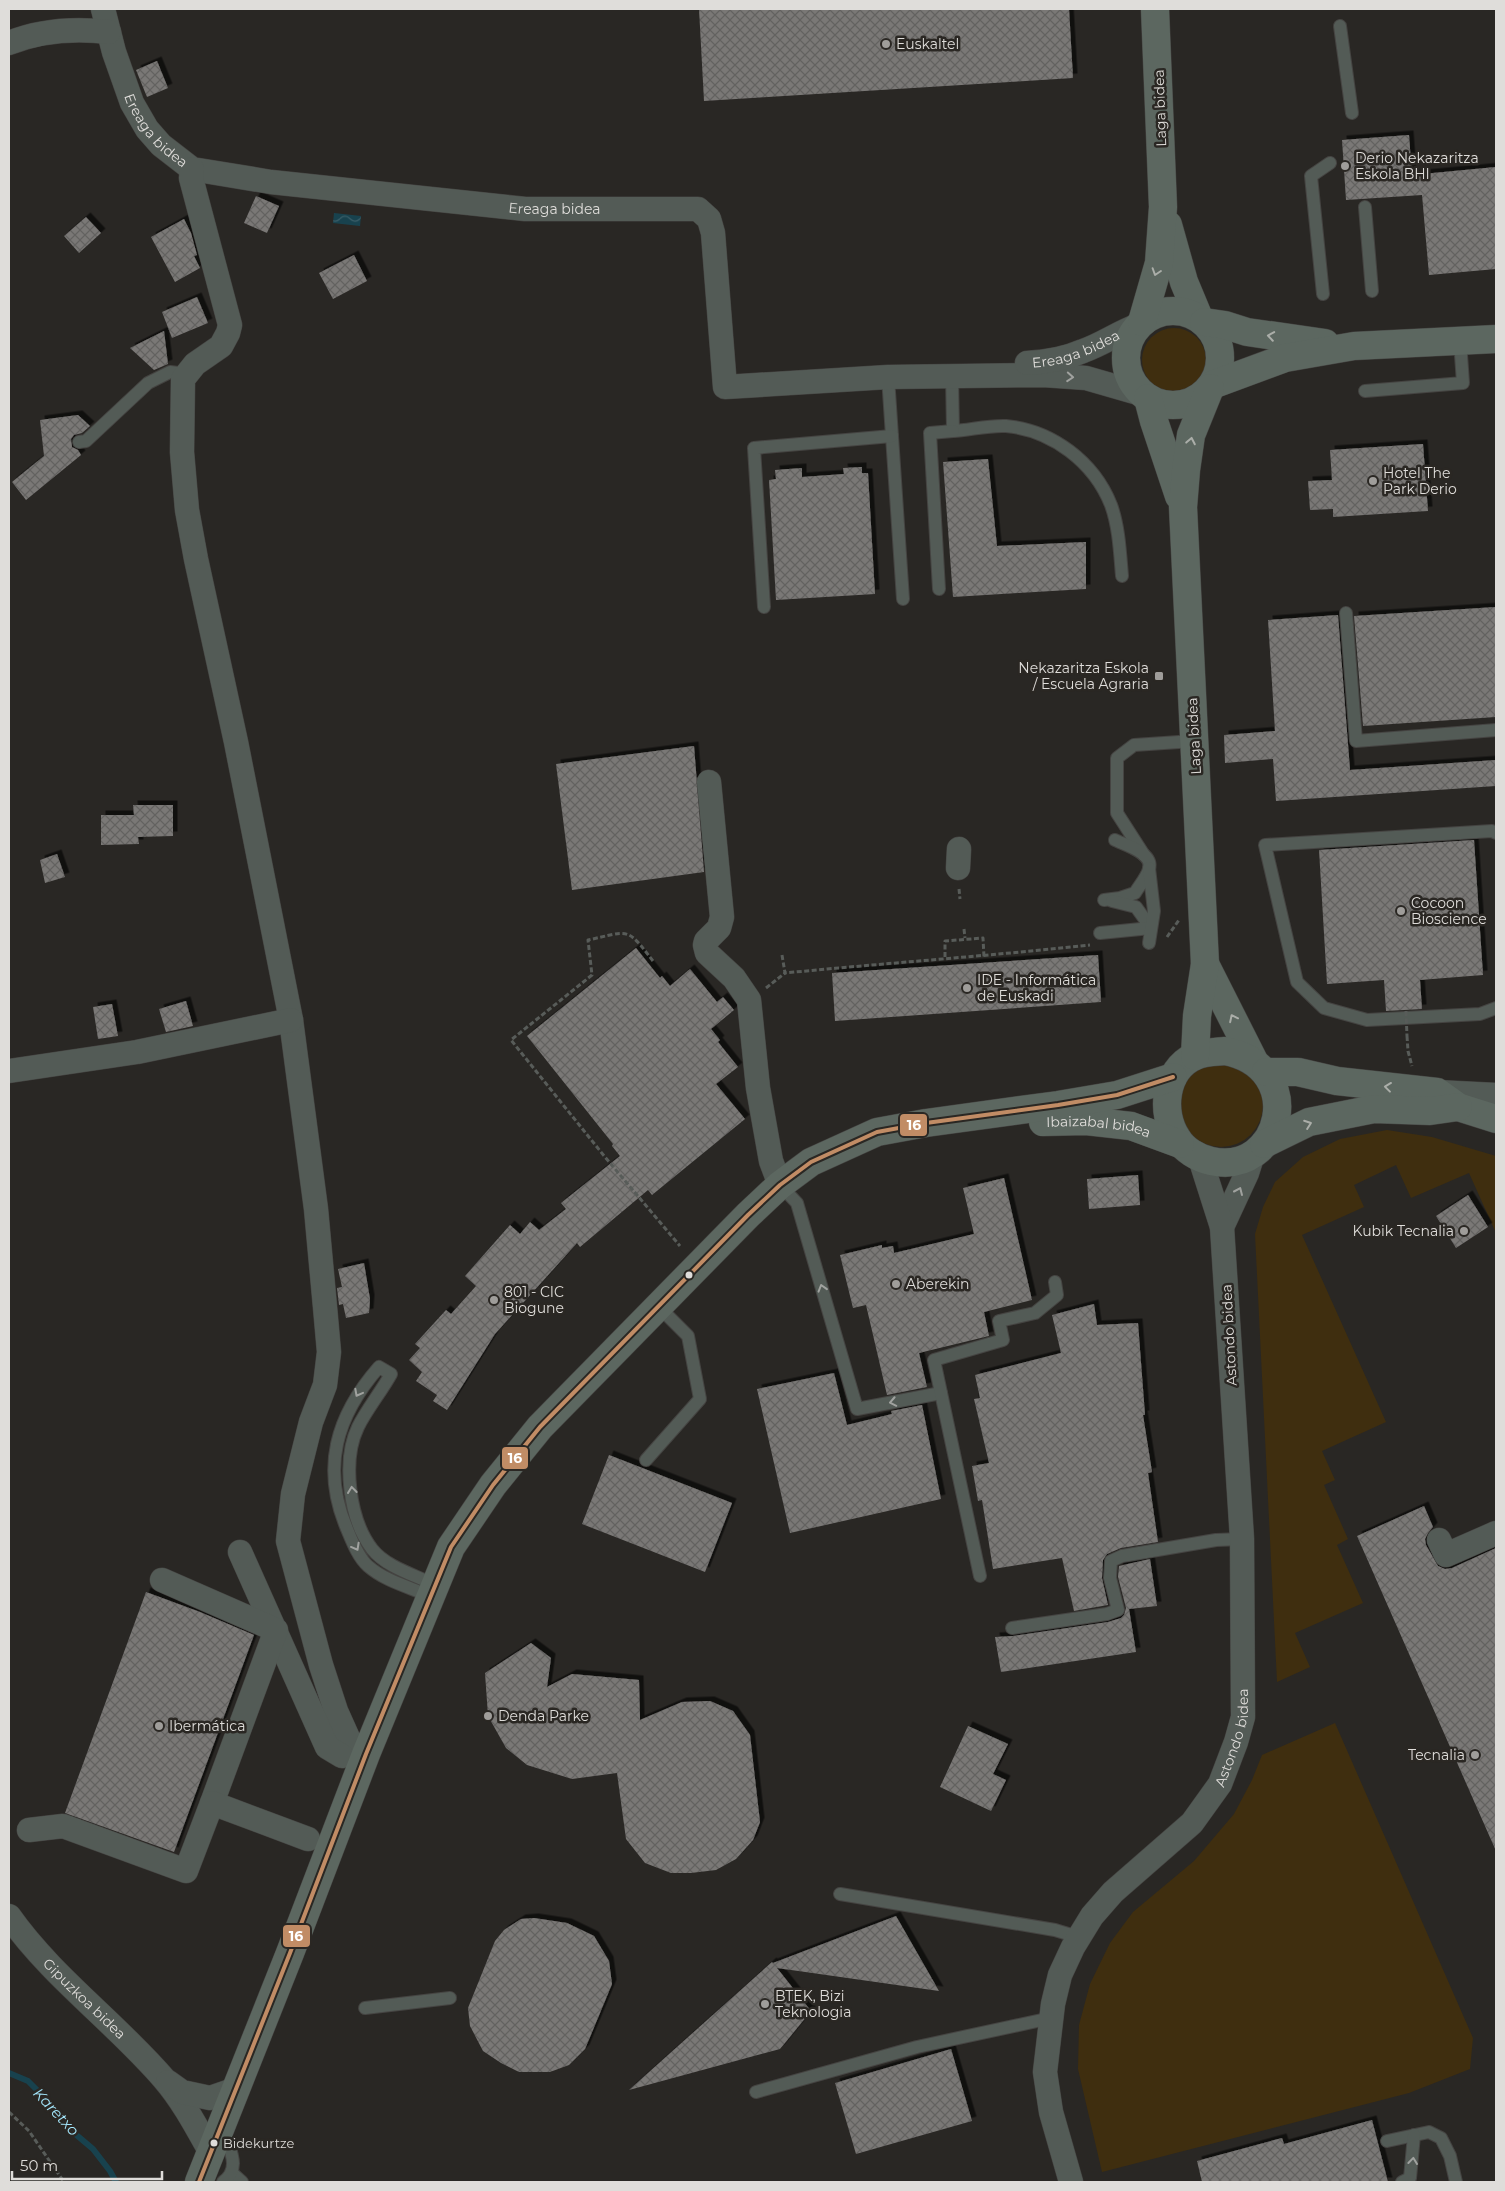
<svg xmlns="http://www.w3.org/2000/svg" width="1505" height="2191" font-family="Montserrat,sans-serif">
<defs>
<pattern id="water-waves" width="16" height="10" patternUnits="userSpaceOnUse" patternTransform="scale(1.25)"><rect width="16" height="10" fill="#18424e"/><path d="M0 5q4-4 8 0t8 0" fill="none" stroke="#395d67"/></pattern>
<pattern id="building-cross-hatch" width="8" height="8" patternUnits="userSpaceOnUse" patternTransform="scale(1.25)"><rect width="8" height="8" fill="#7a7876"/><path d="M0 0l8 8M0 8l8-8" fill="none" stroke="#646261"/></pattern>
<filter id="shadow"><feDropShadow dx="4.5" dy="-4.5" stdDeviation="0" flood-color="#0009"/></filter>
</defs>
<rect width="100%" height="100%" fill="#292724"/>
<g fill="#3f2e0f">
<circle cx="1174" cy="360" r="32"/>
<circle cx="1221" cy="1105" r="42"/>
<polygon points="1387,1130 1432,1137 1496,1156 1496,1233 1469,1173 1411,1198 1396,1165 1354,1185 1364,1207 1302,1235 1386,1422 1322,1451 1335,1480 1324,1485 1348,1539 1337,1545 1363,1603 1295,1633 1310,1667 1277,1682 1255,1234 1263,1207 1275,1182 1303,1157 1340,1139"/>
<polygon points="1335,1723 1473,2038 1470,2069 1409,2093 1102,2172 1078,2069 1079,2025 1090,1984 1110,1943 1133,1912 1194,1861 1234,1814 1252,1780 1262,1755"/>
</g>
<polygon fill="url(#water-waves)" points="334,213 361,216 360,226 333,223"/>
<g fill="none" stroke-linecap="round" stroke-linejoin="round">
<polyline stroke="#18424e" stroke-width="6" points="9,2073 28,2081 45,2098 67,2127 93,2149 110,2171 116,2182"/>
</g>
<g fill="url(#building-cross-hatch)" filter="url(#shadow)">
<polygon points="699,9 1069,9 1073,78 704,101"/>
<polygon points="157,61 168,88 147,97 136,70"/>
<polygon points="1409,135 1412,175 1496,167 1496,269 1429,275 1422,195 1346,200 1342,140"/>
<polygon points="256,196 279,206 267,233 244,223"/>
<polygon points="86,217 101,233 79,253 64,236"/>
<polygon points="184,219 191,233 197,255 194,256 200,268 175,282 151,237"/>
<polygon points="354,255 367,281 333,299 319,273"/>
<polygon points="197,297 208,323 172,338 162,312"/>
<polygon points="164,331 168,364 154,370 130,348"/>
<polygon points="78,415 90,426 82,433 74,435 71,439 72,447 78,450 81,455 26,500 12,482 44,456 40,420"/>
<polygon points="1423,444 1428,511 1333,517 1333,509 1310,510 1308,481 1332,480 1330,450"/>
<polygon points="988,459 997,546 1086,542 1086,589 953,597 943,462"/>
<polygon points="862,467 862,473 868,473 875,594 776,600 769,480 776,479 775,470 802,468 802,477 844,474 843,468"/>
<polygon points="1496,607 1496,717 1363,726 1354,616"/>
<polygon points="1338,615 1350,770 1496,760 1496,786 1276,801 1273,759 1225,763 1224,735 1275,731 1268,620"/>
<polygon points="694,746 704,872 572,890 556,764"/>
<polygon points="133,805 173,805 173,836 138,837 139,844 101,845 101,815 134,815"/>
<polygon points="1474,840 1483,975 1420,980 1422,1009 1386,1011 1384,980 1327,984 1319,850"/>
<polygon points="57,854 65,877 45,883 40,860"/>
<polygon points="636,948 660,978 662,976 670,986 690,969 717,1002 723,997 734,1010 711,1029 720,1040 718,1042 738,1067 716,1084 745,1119 652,1195 648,1190 580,1247 577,1243 495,1334 447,1410 433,1401 437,1395 416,1381 422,1372 409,1360 420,1348 415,1344 446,1310 451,1314 476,1286 465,1276 510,1225 520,1234 530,1222 539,1230 566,1209 561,1203 620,1156 612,1146 613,1144 527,1036"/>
<polygon points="1098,955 1101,1002 835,1021 832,973"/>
<polygon points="186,1001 193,1026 166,1032 159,1009"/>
<polygon points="112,1004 118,1036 98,1039 93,1007"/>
<polygon points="1138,1175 1140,1205 1089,1209 1087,1179"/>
<polygon points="1004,1178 1032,1300 984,1312 989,1336 919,1353 927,1387 887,1395 866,1305 853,1308 840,1255 882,1245 882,1248 893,1246 894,1253 974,1234 963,1188"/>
<polygon points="1468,1195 1488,1227 1456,1248 1436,1216"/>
<polygon points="364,1263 370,1299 369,1313 346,1318 343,1304 339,1305 337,1288 342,1287 338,1269"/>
<polygon points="1094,1304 1097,1325 1138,1323 1145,1415 1143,1415 1152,1472 1148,1473 1158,1542 1121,1548 1107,1554 1103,1560 1102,1578 1108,1605 1074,1611 1062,1558 993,1569 982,1500 978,1501 972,1466 989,1463 974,1399 980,1398 975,1375 1061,1353 1052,1315"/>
<polygon points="834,1373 847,1425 892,1414 891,1411 922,1405 941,1499 790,1533 757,1389"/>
<polygon points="609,1455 732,1503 705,1572 582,1524"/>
<polygon points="1424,1506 1433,1527 1428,1533 1425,1539 1426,1545 1438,1566 1445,1569 1452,1568 1496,1548 1496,1851 1357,1536"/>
<polygon points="1150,1559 1157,1606 1129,1609 1136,1652 1001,1672 995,1637 1013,1636 1108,1622 1121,1618 1124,1615 1126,1608 1118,1577 1119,1566"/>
<polygon points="146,1592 200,1612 254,1635 174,1852 65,1813"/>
<polygon points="531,1643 551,1658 547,1687 572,1674 639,1680 640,1720 682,1702 710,1701 733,1711 750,1735 760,1822 753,1840 736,1859 716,1870 691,1873 671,1873 645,1863 626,1839 617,1773 572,1779 527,1765 506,1748 488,1716 485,1673"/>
<polygon points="968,1726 1008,1744 993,1774 1006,1780 991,1811 940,1787"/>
<polygon points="896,1916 939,1991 777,1968 811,2011 780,2049 629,2090 772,1962 773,1963"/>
<polygon points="534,1918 567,1923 594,1936 609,1961 612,1984 585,2049 569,2065 550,2072 519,2072 501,2063 483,2051 470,2026 468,2008 495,1941 504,1930 521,1919"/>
<polygon points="951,2049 972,2121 856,2154 835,2083"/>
<polygon points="1372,2120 1388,2182 1202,2182 1197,2161 1282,2138 1284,2144"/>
</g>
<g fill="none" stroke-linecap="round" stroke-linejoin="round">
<g stroke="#454442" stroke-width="14">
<g id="lane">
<polyline points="1340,26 1352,113"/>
<polyline points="1365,207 1372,291"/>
<polyline points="1323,294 1311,176 1330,163"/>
<path d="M952,376L953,431C970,430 989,425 1006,426C1052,430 1094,462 1111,505C1119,527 1120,553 1122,576"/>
<polyline points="888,377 903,599"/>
<polyline points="1365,391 1463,383 1460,341"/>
<polyline points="79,442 86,441 148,383 170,372 186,374"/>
<polyline points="939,589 930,433 953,431"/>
<polyline points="764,607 754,448 892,436"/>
<polyline points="1346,613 1356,741 1496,730"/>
<polyline points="1496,833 1492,831 1265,845 1297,982 1324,1008 1367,1020 1480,1014 1496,1008"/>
<polyline points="1144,855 1117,813 1117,758 1134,745 1194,741"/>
<path d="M1104,900L1120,898L1135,893C1139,886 1147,877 1149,869C1154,853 1125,845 1115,840"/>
<polyline points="1112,901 1136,907 1151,928"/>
<polyline points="1100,933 1151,928"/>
<polyline points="1149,943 1154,911 1149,868"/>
<polyline points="780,1185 797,1203 857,1409 941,1393"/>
<polyline points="646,1460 700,1399 688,1336 657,1305"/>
<polyline points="980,1576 934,1360 1003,1340 999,1321 1035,1313 1057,1295 1055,1282"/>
<path d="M430,1596C409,1587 385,1581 368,1566C358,1557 352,1541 347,1529C321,1468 336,1416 379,1367L391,1374C381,1392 367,1409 358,1427C342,1460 349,1519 372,1549C386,1567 415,1575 435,1585"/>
<polyline points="1012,1628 1107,1614 1118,1610 1110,1578 1111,1561 1122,1556 1216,1540 1242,1539"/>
<polyline points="840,1894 1055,1930 1078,1937"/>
<polyline points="365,2008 450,1998"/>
<polyline points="756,2092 917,2047 1051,2018"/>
<polyline points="1387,2141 1429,2132 1441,2138 1450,2156 1456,2182"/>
<polyline points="232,2173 242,2182"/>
<path d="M223,2182C242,2168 229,2149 224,2130"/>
<polyline points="1402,2182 1410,2178 1414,2135"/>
</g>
</g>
<g stroke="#454442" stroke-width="25">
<g id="street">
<path id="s1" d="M103,9L114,52L132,103L147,129L161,145L192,169L271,182L525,209H698L709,219L713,233L725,387L888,377L1043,375L1086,378L1145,395"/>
<path d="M9,43C41,30 74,28 109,32"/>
<polyline points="192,169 191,178 230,325 228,333 221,346 195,364 183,379 182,452 187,510 196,559 236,742 291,1020 316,1209 325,1307 329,1352 325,1385 311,1422 293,1494 288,1541 321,1665 336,1711 349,1740 366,1754"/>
<path id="s2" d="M1027,363C1047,362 1065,359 1083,351C1103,344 1119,332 1139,325"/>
<polyline points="709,782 722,917 719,928 706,941 705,945 707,953 734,978 749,1000 758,1088 771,1161 780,1185"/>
<polyline points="958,868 959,849"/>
<polyline points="9,1071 137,1052 291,1020"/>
<polyline points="1437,1092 1496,1095"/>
<polyline points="1222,1227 1247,1173 1253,1154"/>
<polyline points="1439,1540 1446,1555 1496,1533"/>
<polyline points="240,1552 327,1747 342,1756"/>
<polyline points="162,1580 276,1630 212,1803"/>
<polyline points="29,1830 63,1826 186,1871 212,1803 308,1839"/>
<path id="s3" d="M9,1916C51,1976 116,2023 164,2079C183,2101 197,2128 211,2153"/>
<polyline points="168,2082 182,2092 210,2098 236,2089"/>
<path id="s4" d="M1071,2182L1051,2112L1045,2072L1053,2004L1060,1975L1073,1947L1092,1916L1113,1892L1192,1823L1220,1784L1236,1742L1243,1717L1242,1539L1222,1227L1200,1158"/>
</g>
</g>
<g stroke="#454442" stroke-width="29">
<g id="secondary">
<polyline points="1168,225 1184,282 1199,318"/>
<circle cx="1173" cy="358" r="47"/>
<polyline points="1142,322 1159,263 1163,207 1155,9"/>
<polyline points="1204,322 1225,325 1247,332 1325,343"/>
<polyline points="1212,385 1285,358 1354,346 1496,339"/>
<polyline points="1148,398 1154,421 1179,496"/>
<polyline points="1205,964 1254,1061"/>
<path d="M1225,1051C1309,1067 1282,1177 1211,1161C1198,1158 1184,1150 1177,1138C1160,1113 1164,1070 1195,1056C1204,1052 1215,1052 1225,1051Z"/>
<polyline points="1195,1056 1197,1016 1205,964 1183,507 1186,470 1191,435 1210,388"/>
<polyline points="1266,1072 1298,1072 1337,1081 1437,1092 1458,1107 1496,1119"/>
<path id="s5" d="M1043,1122L1086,1121L1131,1126L1180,1144"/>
<polyline points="1264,1144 1309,1122 1374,1109 1430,1111 1458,1107"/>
<polyline points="199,2182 290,1953 366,1754 451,1547 493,1485 540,1427 748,1215 780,1185 811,1162 877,1132 926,1123 1058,1105 1117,1095 1173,1077"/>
</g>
</g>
<g stroke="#585c59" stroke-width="3" stroke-dasharray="5 2.5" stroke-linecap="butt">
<polyline points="959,889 960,899"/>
<polyline points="964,929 965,938"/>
<polyline points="1167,937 1179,920"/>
<path d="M782,955L785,973C887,963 989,956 1090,945"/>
<polyline points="945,957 945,941 983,938 984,957"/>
<path d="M653,961C626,926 630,931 588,940L592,975L511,1040L605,1157L680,1246"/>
<polyline points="766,988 785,973"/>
<polyline points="1407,1036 1408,1051 1412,1066"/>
<polyline points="9,2112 29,2131 64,2182"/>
</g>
<use href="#lane" stroke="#535b56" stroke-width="12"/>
<use href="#street" stroke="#535b56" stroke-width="24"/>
<use href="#secondary" stroke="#5c6760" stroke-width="28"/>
<polyline stroke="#585c59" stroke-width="3" stroke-dasharray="5 2.5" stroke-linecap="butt" points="1406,1011 1407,1036"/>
<g stroke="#2a2723" stroke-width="8">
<polyline id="bus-1" points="199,2182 290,1953 366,1754 451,1547 493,1485 540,1427 748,1215 780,1185 811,1162 877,1132 926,1123 1058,1105 1117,1095 1173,1077"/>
</g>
<use href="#bus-1" stroke="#c18c65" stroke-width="4"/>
</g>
<defs><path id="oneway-chevron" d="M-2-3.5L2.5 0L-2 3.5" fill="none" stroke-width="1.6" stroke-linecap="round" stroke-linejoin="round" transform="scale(1.25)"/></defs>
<g stroke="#abaea9">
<use href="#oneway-chevron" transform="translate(1156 272) rotate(108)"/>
<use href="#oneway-chevron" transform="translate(1271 336) rotate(-171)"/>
<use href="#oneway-chevron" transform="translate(1191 441) rotate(-79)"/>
<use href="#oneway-chevron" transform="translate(1233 1018) rotate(-116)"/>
<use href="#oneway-chevron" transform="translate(1388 1087) rotate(-173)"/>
<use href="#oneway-chevron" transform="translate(1308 1124) rotate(-20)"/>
</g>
<g stroke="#a0a29f">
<use href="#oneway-chevron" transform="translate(1070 377) rotate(4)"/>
<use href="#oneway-chevron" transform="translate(1239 1191) rotate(-66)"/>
<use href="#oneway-chevron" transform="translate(822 1288) rotate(-107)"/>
<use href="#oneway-chevron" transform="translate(358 1393) rotate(118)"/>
<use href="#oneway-chevron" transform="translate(893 1402) rotate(169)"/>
<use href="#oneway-chevron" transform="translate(352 1490) rotate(-97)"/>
<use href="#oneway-chevron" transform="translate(356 1547) rotate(61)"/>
<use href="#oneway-chevron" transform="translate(1413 2161) rotate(-83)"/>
</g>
<g fill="#9f9d9a" stroke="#2a2723" stroke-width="2">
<circle cx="886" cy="44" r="5"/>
<circle cx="1345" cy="166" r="5"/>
<circle cx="1373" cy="481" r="5"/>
<rect x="1154" y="671" width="10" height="10" rx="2.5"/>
<circle cx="1401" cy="911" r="5"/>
<circle cx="967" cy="988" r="5"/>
<circle cx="1464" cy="1231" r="5"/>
<circle cx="896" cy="1284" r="5"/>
<circle cx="494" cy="1300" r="5"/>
<circle cx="488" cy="1716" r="5"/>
<circle cx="159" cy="1726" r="5"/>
<circle cx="1475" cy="1755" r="5"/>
<circle cx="765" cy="2004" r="5"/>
</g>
<g fill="#dfddda" stroke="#2a2723" stroke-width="2">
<circle cx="689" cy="1275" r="4.5"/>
<circle cx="214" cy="2143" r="4.5"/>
</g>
<g text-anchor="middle" stroke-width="5" stroke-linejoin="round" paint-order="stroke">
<g font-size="13" fill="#dfddda" stroke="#2a2723" text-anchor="start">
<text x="223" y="2148">Bidekurtze</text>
</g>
<g font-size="14" fill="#dfddda" stroke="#2a2723" text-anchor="start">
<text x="896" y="49">Euskaltel</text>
<text x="1355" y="163">Derio Nekazaritza<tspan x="1355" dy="16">Eskola BHI</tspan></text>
<text x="1383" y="478">Hotel The<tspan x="1383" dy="16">Park Derio</tspan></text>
<text x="1149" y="673" text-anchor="end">Nekazaritza Eskola<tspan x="1149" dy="16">/ Escuela Agraria</tspan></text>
<text x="1411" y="908">Cocoon<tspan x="1411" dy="16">Bioscience</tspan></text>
<text x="977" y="985">IDE - Informática<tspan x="977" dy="16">de Euskadi</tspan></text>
<text x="1454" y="1236" text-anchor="end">Kubik Tecnalia</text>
<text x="906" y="1289">Aberekin</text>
<text x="504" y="1297">801 - CIC<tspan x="504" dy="16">Biogune</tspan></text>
<text x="498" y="1721">Denda Parke</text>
<text x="169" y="1731">Ibermática</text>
<text x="1465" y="1760" text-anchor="end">Tecnalia</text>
<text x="775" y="2001">BTEK, Bizi<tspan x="775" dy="16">Teknologia</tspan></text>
</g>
<g font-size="14" fill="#dfddda" stroke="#2a2723">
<text transform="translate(1160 108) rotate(-92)" y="5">Laga bidea</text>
<text dy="5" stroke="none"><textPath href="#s1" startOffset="135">Ereaga bidea</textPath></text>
<text dy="5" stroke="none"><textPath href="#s1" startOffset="554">Ereaga bidea</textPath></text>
<text dy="5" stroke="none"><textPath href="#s2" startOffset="51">Ereaga bidea</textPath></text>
<text transform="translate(1194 736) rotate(-93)" y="5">Laga bidea</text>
<text dy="5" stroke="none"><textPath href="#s5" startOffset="56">Ibaizabal bidea</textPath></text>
<text transform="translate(1229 1335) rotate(-93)" y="5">Astondo bidea</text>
<text dy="5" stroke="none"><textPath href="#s4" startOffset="512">Astondo bidea</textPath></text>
<text dy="5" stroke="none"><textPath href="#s3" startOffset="112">Gipuzkoa bidea</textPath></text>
</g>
<g font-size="15" font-style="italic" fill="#a3e5fa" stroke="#2a2723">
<text transform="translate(56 2112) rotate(47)" y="5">Karetxo</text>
</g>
</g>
<g stroke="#2a2723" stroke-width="2">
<rect x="899" y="1113" width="29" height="24" rx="5" fill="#c18c65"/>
<rect x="501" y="1446" width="28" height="24" rx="5" fill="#c18c65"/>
<rect x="282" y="1924" width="29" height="24" rx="5" fill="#c18c65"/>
</g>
<g font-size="14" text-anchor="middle" font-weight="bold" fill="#fff">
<text x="914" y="1130">16</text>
<text x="515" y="1463">16</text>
<text x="296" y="1941">16</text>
</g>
<rect width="1505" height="2191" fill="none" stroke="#dfddda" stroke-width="20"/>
<path d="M12 2171v8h150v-8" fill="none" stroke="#dfddda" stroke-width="2.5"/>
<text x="20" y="2171" font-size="15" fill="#dfddda" stroke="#2a2723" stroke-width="4" paint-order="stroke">50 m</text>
</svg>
